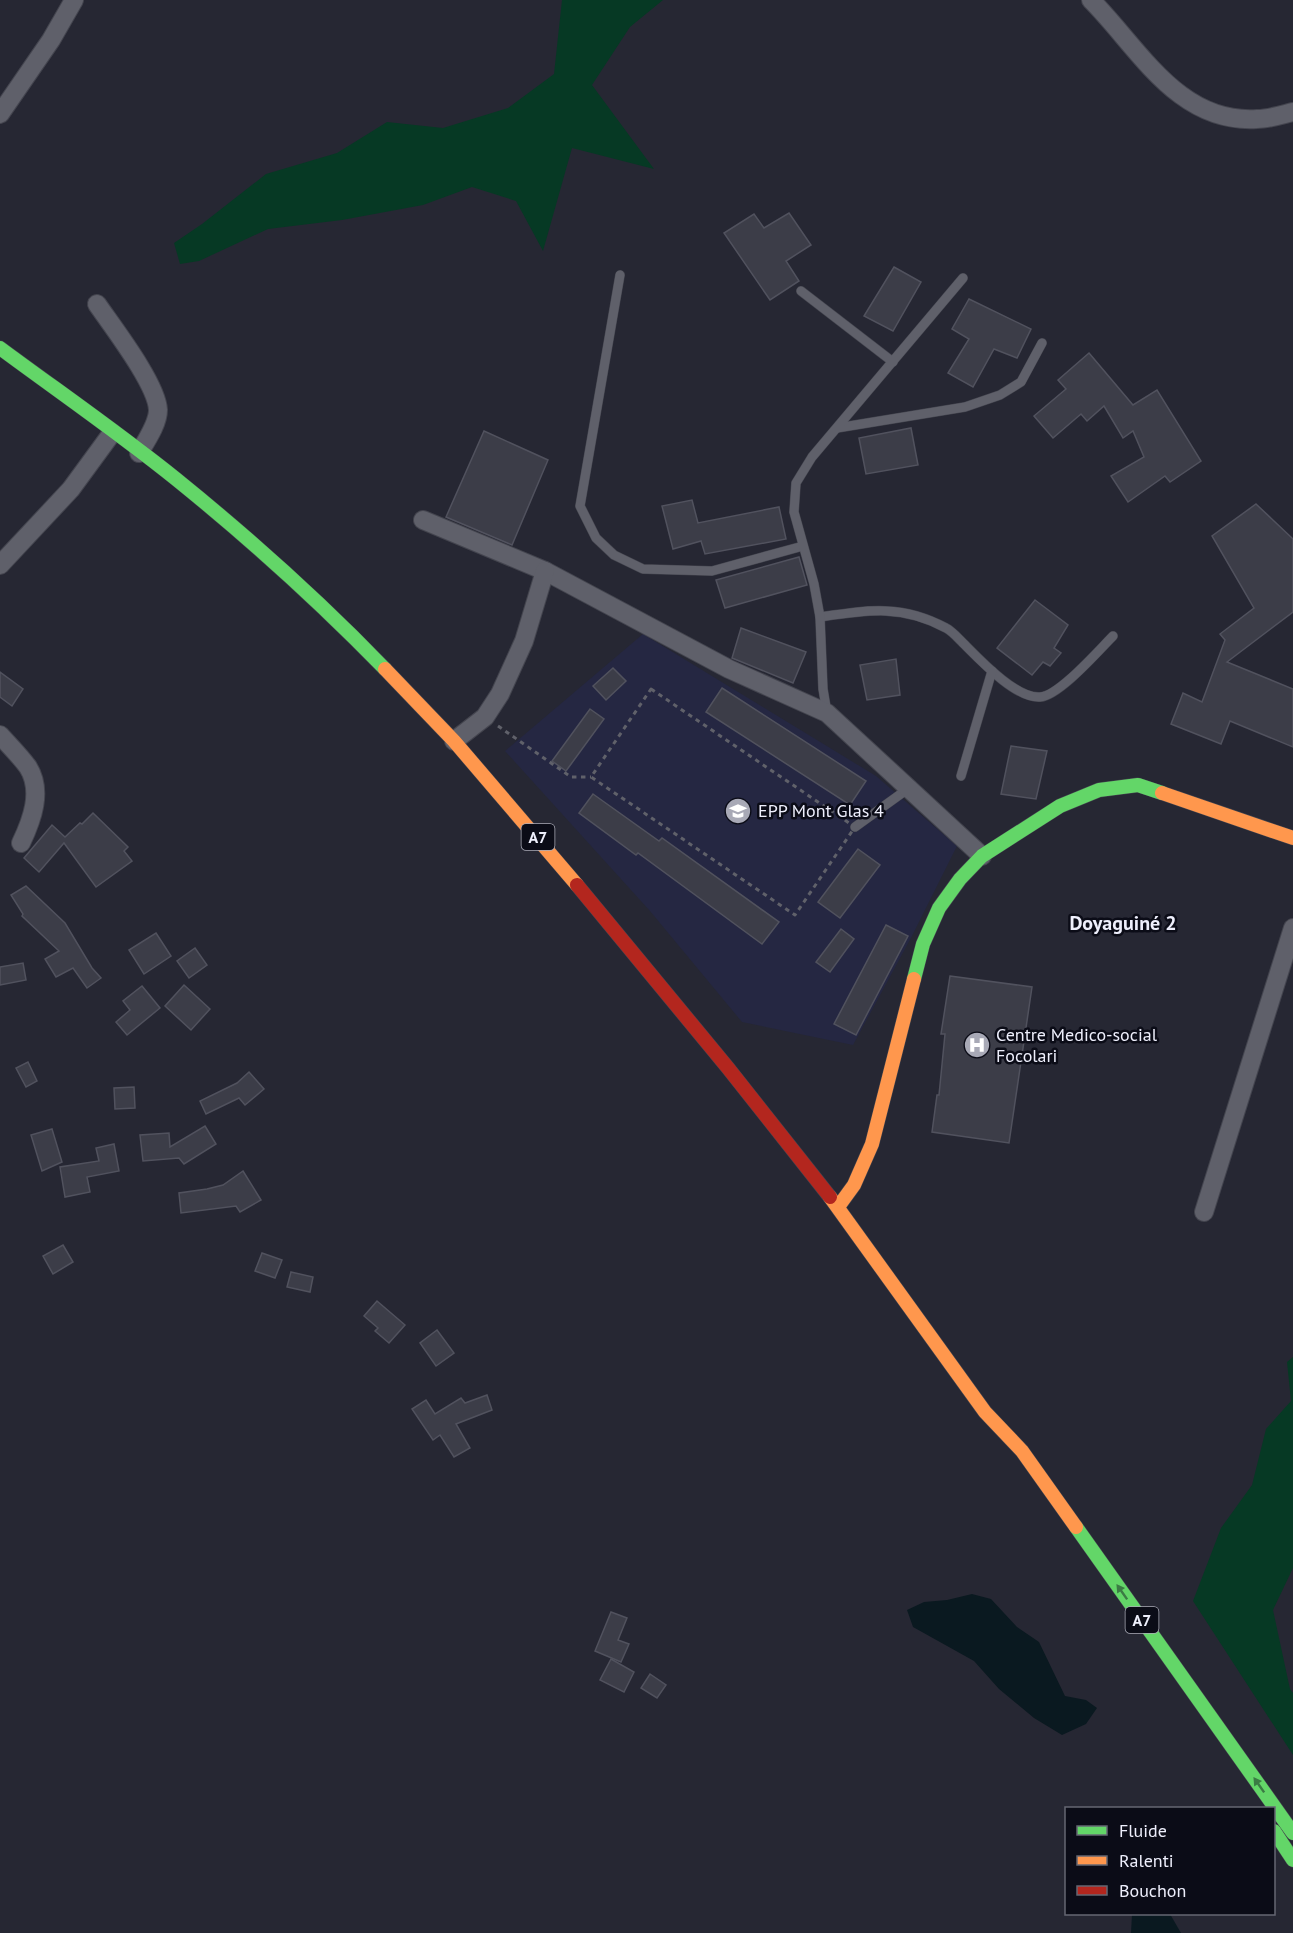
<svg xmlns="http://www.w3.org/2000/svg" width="1293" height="1933" font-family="'PT Sans',sans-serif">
<rect width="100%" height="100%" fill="#262733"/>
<polygon fill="#252742" points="643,634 876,776 957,846 912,936 853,1045 742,1022 650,911 505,751"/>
<g fill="#063924">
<polygon points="562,0 663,0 630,27 592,85 654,169 572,148 543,251 516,201 472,187 423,205 342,220 268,229 199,261 180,264 174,243 202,224 266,174 337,153 387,122 443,128 508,108 554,74"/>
<polygon points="1293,1357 1293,1568 1273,1610 1290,1689 1293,1693 1293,1755 1193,1601 1221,1528 1252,1485 1266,1429 1291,1401 1287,1362"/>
</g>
<g fill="#0a1920">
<polygon points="972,1594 991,1599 1017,1627 1039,1642 1065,1696 1086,1700 1097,1708 1086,1724 1062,1735 1034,1718 999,1689 974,1661 913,1627 907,1610 924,1602 947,1600"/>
<polygon points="1132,1914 1170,1914 1181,1933 1131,1933"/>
</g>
<g fill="#3c3d48" stroke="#51525e" stroke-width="1.5">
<polygon points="789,213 811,245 786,261 799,281 770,300 724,233 754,214 764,228"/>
<polygon points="894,267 921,282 893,331 864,316"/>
<polygon points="969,299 1031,329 1017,358 994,349 973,387 948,373 969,339 952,329"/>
<polygon points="1089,353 1133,405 1157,390 1201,461 1170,482 1165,476 1128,502 1111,476 1144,457 1133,431 1123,438 1104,406 1087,421 1081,414 1053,438 1034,416 1066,389 1058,380"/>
<polygon points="911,428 918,465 866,474 859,438"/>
<polygon points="484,431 548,460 512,545 446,517"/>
<polygon points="692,500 698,523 779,507 786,539 705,554 701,541 673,549 662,506"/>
<polygon points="1256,504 1293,539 1293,612 1227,662 1293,689 1293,747 1230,721 1221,744 1171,724 1183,693 1202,702 1225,640 1220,634 1254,608 1212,536"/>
<polygon points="799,557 807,585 725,608 716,580"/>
<polygon points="1035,600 1068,625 1054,648 1061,653 1050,666 1043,662 1032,675 997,648"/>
<polygon points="741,628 806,652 793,683 732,658"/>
<polygon points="896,659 900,695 867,700 860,665"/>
<polygon points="613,668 626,681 606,700 593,686"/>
<polygon points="0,672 23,689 12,706 0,697"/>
<polygon points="722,688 866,781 850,805 706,712"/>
<polygon points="590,709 604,719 566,771 552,761"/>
<polygon points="1011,746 1047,751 1036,799 1001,794"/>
<polygon points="593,794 659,841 662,838 779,922 762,944 638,853 636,855 579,813"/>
<polygon points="93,813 128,847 124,851 132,861 96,887 64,843 39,872 24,858 52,825 65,837 80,823 82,824"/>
<polygon points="858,849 880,865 840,918 818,902"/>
<polygon points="26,886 65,923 92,968 101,978 87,988 73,968 56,977 45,959 59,951 22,916 23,914 11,895"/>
<polygon points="886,925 908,936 856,1035 834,1024"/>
<polygon points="841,929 854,939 830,972 816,962"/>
<polygon points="156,933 171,956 144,974 129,950"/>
<polygon points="195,948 207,965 189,978 177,961"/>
<polygon points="23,963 26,980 0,985 0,967"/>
<polygon points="950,976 1032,987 1009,1143 932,1132 937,1095 939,1095 945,1034 941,1034"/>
<polygon points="184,985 210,1009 191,1030 165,1006"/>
<polygon points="142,986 160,1008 127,1035 116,1022 130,1010 123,1001"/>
<polygon points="28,1062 37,1081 26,1087 16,1068"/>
<polygon points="249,1072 264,1089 245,1105 239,1098 206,1114 200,1101 237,1083"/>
<polygon points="134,1087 135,1108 115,1109 114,1088"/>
<polygon points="205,1126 216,1144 184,1164 179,1158 143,1161 140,1135 169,1133 170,1147"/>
<polygon points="52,1129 62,1162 42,1171 31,1135"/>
<polygon points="114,1144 119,1171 87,1177 90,1192 65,1197 60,1167 99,1161 96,1148"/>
<polygon points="243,1171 261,1200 240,1212 236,1206 181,1213 179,1193 207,1189 223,1185"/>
<polygon points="63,1245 73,1262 53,1274 43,1256"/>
<polygon points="262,1253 282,1260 275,1278 255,1271"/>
<polygon points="291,1272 313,1277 310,1292 287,1287"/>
<polygon points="377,1301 405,1325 389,1343 375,1331 378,1328 364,1316"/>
<polygon points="437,1330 454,1353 436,1366 420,1343"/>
<polygon points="487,1395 492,1410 456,1424 470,1448 454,1457 440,1435 433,1440 412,1409 426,1400 435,1414 461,1398 465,1403"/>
<polygon points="611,1612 627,1618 618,1640 629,1644 621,1662 595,1651"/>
<polygon points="611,1659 634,1672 624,1692 600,1680"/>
<polygon points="650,1674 666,1685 657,1698 641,1688"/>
</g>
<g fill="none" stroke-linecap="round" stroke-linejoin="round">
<g stroke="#44454f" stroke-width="10">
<g id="lane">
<polyline points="620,275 580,506 596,538 614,555 643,569 712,571 803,546"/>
<polyline points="801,291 893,362"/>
<polyline points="837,428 965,407 1000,395 1021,382 1042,343"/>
<path d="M820,617C867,610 902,604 946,628C952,631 958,638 963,643C979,659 1016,699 1040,697C1059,696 1099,650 1113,636"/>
<polyline points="827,713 823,689 820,617 814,584 794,512 796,483 812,457 963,278"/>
<polyline points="961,776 992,671"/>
<polyline points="855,827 909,788"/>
</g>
</g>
<g stroke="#44454f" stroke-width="20">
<g id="street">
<path d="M1091,0C1139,48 1178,124 1257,119C1269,119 1281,115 1293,112"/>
<polyline points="0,114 51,40 74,0"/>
<path d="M97,304C112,326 157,384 158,410C158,424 146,441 139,453"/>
<polyline points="423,520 545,571 729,669 827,713 982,856"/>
<polyline points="0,565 71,489 112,433"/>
<path d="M0,735C9,745 20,756 28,767C43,791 32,820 21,843"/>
<polyline points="454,741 485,717 500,694 524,641 545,571"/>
<polyline points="1204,1212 1293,928"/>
</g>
</g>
<g stroke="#44454f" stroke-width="15">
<g id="fast">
<path d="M0,348C58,391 119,433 176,479C249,538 320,602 385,669"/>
<polyline points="914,979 923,944 939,908 960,879 982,856 1060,806 1099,790 1138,785 1162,793"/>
<polyline points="1076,1527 1293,1833"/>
<polyline points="1274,1831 1293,1860"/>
</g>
</g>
<g stroke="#44454f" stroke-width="15">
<g id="slow">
<polyline points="385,669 454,741 577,885"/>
<polyline points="1162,793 1293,838"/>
<polyline points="830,1197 985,1412 1022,1451 1076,1527"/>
<polyline points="838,1207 854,1185 872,1144 914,979"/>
</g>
</g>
<g stroke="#44454f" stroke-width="15">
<polyline id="jam" points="577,885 728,1068 830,1197"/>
</g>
<g stroke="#60616a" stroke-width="3" stroke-dasharray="4.5 4.5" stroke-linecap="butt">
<polygon points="651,689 855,827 795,915 591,777"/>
<polyline points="498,726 571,777 591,777"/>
</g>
<use href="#lane" stroke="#5f606a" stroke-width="9"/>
<use href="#street" stroke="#5f606a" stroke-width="18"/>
<use href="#fast" stroke="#63d668" stroke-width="14"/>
<use href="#slow" stroke="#ff974d" stroke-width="14"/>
<use href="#jam" stroke="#b3261e" stroke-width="14"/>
</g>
<defs><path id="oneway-solid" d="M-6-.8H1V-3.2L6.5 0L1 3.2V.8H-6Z" transform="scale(1.5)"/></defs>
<g fill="#3b7b44">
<use href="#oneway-solid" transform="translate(1122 1592) rotate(-125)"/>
<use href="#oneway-solid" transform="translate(1259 1785) rotate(-125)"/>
</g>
<defs>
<g id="school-disc" transform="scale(1.35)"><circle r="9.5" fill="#a8a9b6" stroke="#0b0c17"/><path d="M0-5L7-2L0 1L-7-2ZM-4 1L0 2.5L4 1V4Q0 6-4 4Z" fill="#fff"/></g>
<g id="hospital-disc" transform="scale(1.35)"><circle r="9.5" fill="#a8a9b6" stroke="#0b0c17"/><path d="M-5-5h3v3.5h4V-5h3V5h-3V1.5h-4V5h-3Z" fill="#fff"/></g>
</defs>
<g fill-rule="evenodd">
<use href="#school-disc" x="738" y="811"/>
<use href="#hospital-disc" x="977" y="1045"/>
</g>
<g text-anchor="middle" stroke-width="5" stroke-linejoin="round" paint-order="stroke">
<g fill="#0b0c17" stroke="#aaabb7" stroke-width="1.5">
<rect x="521.5" y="824" width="33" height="26" rx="4.5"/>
<rect x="1125.5" y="1607" width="33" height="26" rx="4.5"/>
</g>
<g font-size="16" font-weight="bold" fill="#eeeffc">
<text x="538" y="843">A7</text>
<text x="1142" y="1626">A7</text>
</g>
<g font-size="18" fill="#eeeffc" stroke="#0b0c17" text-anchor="start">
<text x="758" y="817">EPP Mont Glas 4</text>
<text x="996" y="1041">Centre Medico-social<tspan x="996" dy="21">Focolari</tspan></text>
</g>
<g font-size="20" font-weight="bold" fill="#eeeffc" stroke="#0b0c17">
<text x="1123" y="930">Doyaguiné 2</text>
</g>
</g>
<rect x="1065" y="1807" width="210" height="108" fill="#0b0c17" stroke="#666773" stroke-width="1.5"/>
<rect x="1077" y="1826" width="30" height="9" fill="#63d668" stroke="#666773" stroke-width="1.5"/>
<text x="1119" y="1837" font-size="18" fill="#eeeffc">Fluide</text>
<rect x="1077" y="1856" width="30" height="9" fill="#ff974d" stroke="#666773" stroke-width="1.5"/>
<text x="1119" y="1867" font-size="18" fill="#eeeffc">Ralenti</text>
<rect x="1077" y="1886" width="30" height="9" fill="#b3261e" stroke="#666773" stroke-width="1.5"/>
<text x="1119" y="1897" font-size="18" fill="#eeeffc">Bouchon</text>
</svg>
